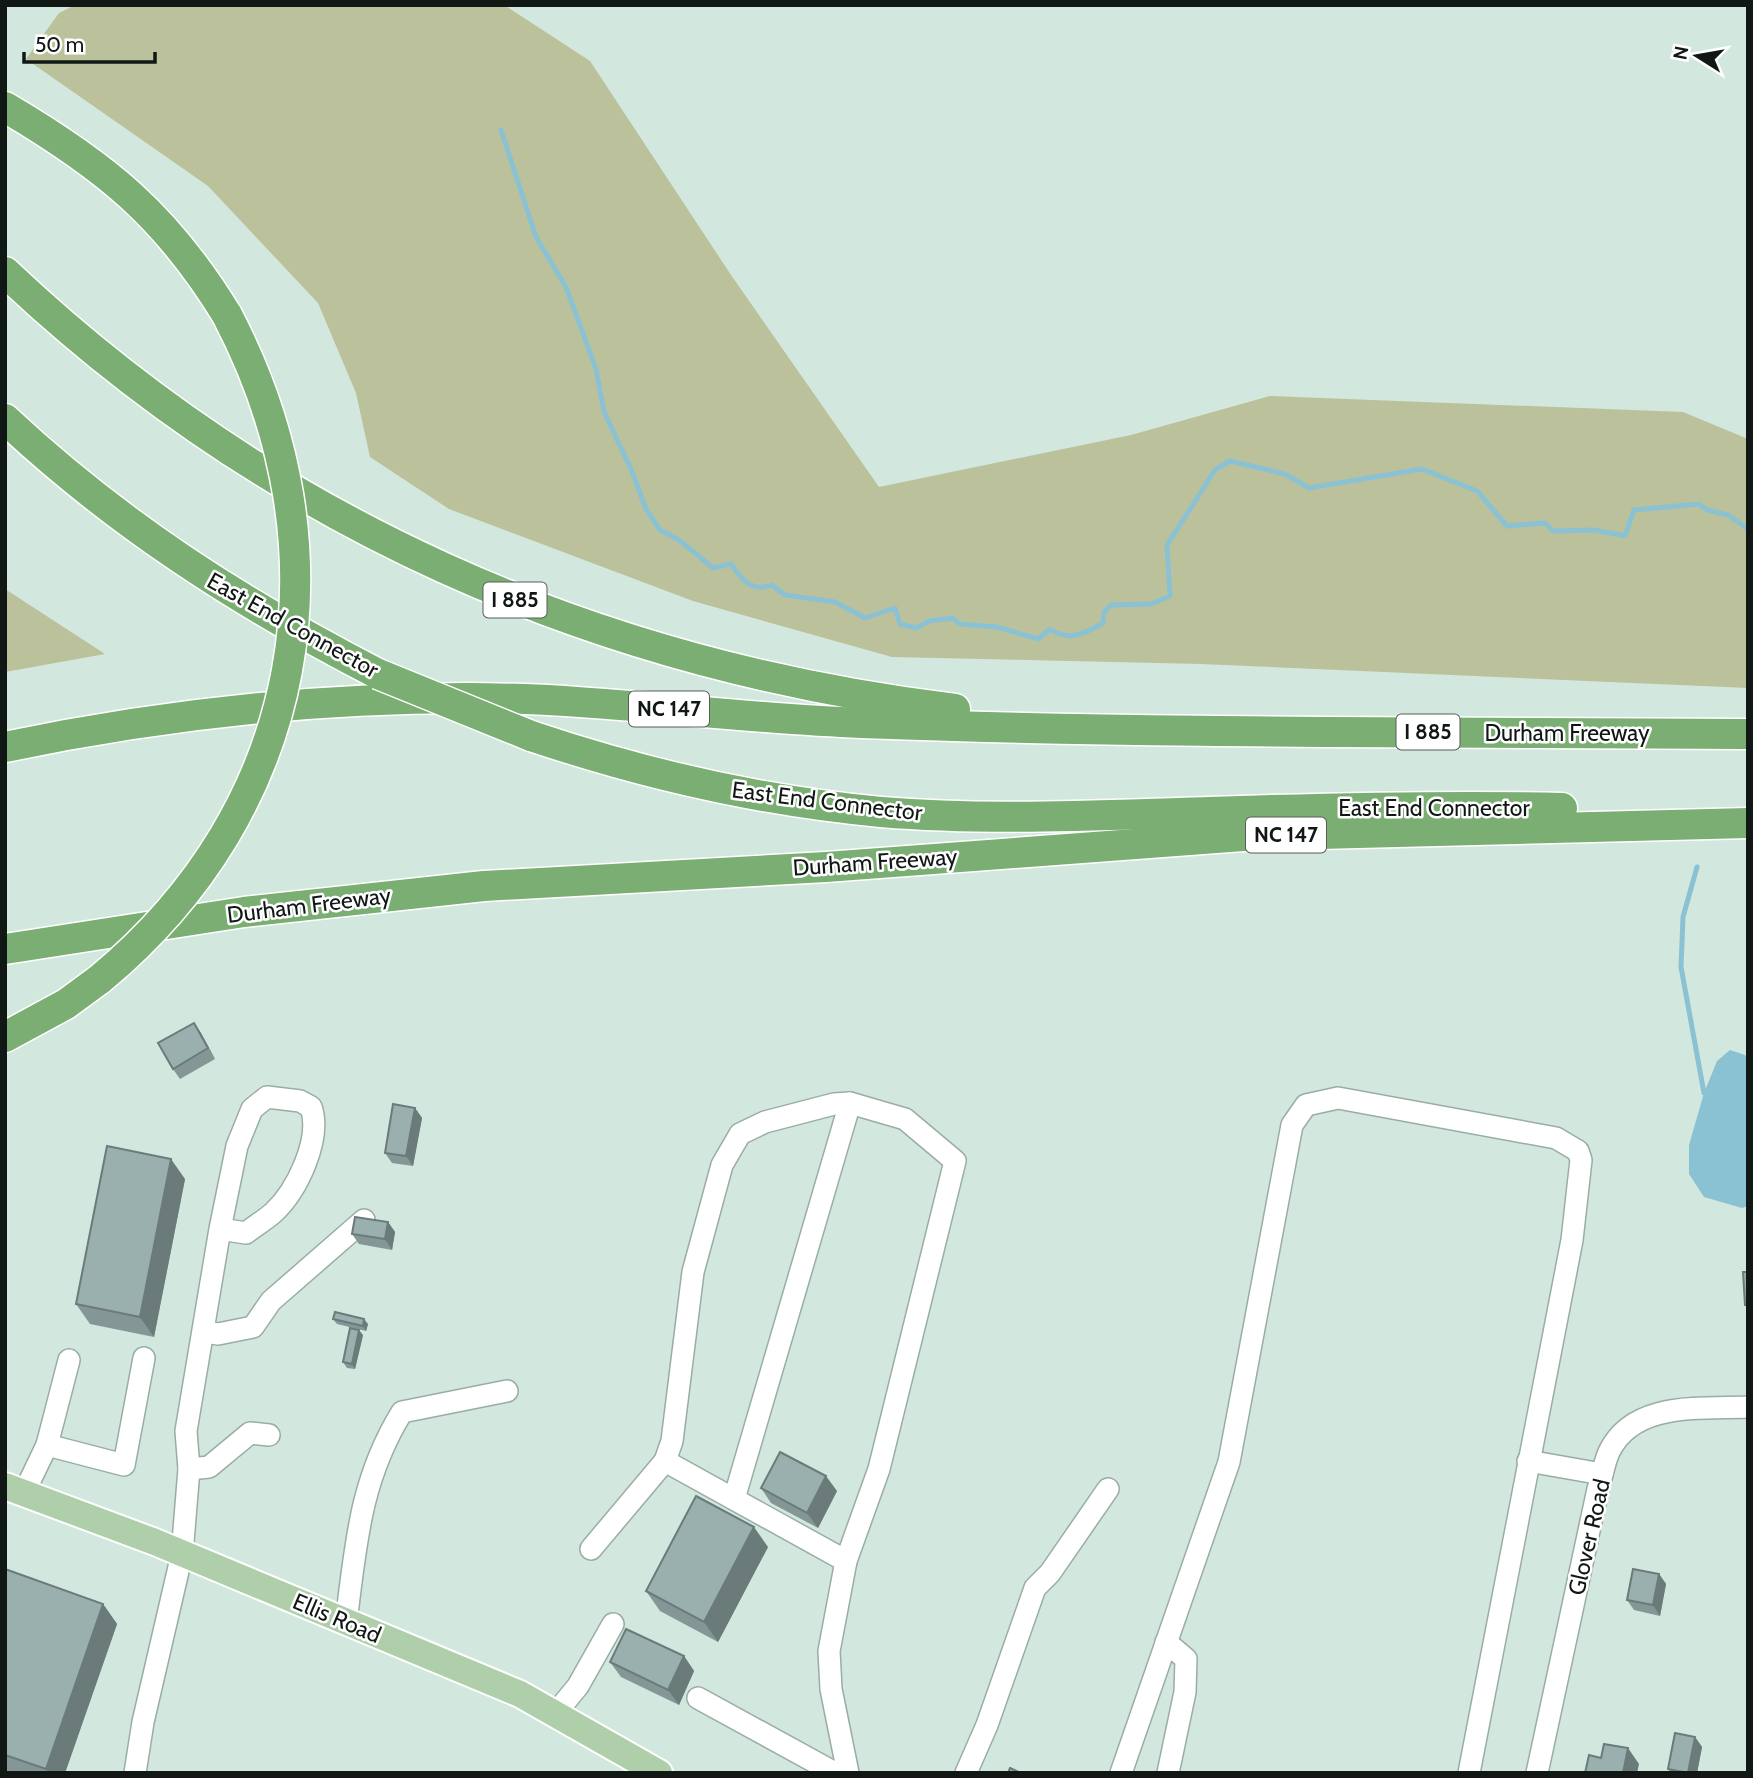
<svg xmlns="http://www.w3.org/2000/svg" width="1753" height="1778" font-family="Cabin,sans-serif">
<rect width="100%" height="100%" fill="#d2e7dd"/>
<g fill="#bbc19b">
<polygon points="75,5 504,5 590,61 731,275 879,487 1131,435 1270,396 1683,412 1748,439 1748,688 1201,664 892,657 693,601 449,509 370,457 356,393 318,303 208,186 26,59 59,13"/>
<polygon points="5,589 105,654 5,672"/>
</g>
<polygon fill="#8bc2d3" points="1730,1050 1745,1055 1748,1060 1748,1206 1742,1208 1704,1197 1689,1174 1689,1145 1704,1093 1717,1061"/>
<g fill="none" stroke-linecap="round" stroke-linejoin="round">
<g stroke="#8bc2d3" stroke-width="5">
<path d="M501,130L536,237L566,287L596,369L604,412L631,469L646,509L660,530L679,540L713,568L731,564C743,581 751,592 772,585L785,595L835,602L865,618L895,608L900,624L916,628L929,621L953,618L959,624L997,627L1038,639L1050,629C1069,642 1084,634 1103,623L1104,612L1111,605L1151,604L1170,596L1167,545L1215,470L1230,461L1285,474L1309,488L1422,469L1477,491L1507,526L1545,523L1553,531L1594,530L1625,536L1634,510L1699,504L1707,510L1728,515L1748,529"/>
<polyline points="1697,867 1683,917 1681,967 1704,1093"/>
</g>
<g stroke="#99ada4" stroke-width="24">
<g id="minor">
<polyline points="205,1332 218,1334 253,1327 271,1301 364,1220"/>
<polyline points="47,1445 69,1360"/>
<polyline points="665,1461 846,1561"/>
<polyline points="1528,1461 1602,1474"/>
<polyline points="189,1469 209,1467 250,1433 269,1435"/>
<polyline points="24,1493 47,1445 124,1465 144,1358"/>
<polyline points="734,1499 850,1103"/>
<polyline points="591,1549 665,1461 672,1441 693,1272 722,1165 740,1134 765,1122 834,1104 850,1103 905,1119 955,1161 879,1469 846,1561 829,1651 831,1689 848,1773"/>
<path d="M346,1622C356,1544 360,1480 402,1412L507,1391"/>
<polyline points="1166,1642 1186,1659 1185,1692 1168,1773"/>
<polyline points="698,1698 835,1773"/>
<polyline points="555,1714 578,1686 613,1624"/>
<path d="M135,1773L143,1722L182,1554L189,1469L186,1431L220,1229L237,1146L252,1109L267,1097L300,1101L311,1107C322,1139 297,1191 273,1213C265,1220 255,1226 246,1233L220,1229"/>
<polyline points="966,1773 987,1725 1035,1588 1050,1573 1108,1489"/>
<polyline points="1121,1773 1229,1462 1292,1125 1306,1105 1338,1098 1556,1138 1578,1151 1581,1160 1572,1240 1469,1773"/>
<path d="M1537,1773L1598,1489C1602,1477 1604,1463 1609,1452C1633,1401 1701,1409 1748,1407"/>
</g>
</g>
<g stroke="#fff" stroke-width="30">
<polyline id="major" points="5,1486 155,1542 520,1694 659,1773"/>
</g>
<g stroke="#fff" stroke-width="33">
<g id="highway">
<path d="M5,107C105,166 166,215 227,315"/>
<path d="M5,272C270,523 595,665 955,709"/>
<path d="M5,419C117,524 242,604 378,674"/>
<path d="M531,736C644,774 761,801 881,812C990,821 1099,815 1208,812C1326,808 1444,805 1562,808"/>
<path d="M5,747C158,715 311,698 467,698C599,698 730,718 861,723C1156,734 1452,732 1748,734"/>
<polyline points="5,949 244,912 484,886 826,867 1243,836 1748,823"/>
<polyline points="5,1037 66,1004 100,979"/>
</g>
</g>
<use href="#minor" stroke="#fff" stroke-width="21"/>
<use href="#major" stroke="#afceaa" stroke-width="26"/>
<use href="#highway" stroke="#7aae72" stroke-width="30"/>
<g stroke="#fff" stroke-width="33" stroke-linecap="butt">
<g id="highway-bridge">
<polyline points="378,674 531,736"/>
<path d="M100,979C306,808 350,550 227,315"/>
</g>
</g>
<use href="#highway-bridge" stroke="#7aae72" stroke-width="30"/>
</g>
<g fill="#849796">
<polygon points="194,1023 215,1059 180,1079 173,1069"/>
<polygon points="415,1108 422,1118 413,1166 392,1163 385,1153"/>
<polygon points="185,1179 154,1337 90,1324 76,1304"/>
<polygon points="388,1222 395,1232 392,1250 359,1244 352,1234"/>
<polygon points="333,1319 368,1324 366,1331 337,1324"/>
<polygon points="363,1335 355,1369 347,1368 343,1362"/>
<polygon points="761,1488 837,1491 818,1528 771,1503"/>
<polygon points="768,1547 718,1642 660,1611 646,1591"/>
<polygon points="5,1569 103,1604 117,1624 65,1773 13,1773 5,1770"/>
<polygon points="1659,1574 1666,1584 1660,1616 1634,1610 1627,1600"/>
<polygon points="684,1656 694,1671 679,1705 621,1677 610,1662"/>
<polygon points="1695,1737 1702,1747 1697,1773 1671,1773 1668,1769"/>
</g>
<g fill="#6b7b7a">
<polygon points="194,1023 201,1033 215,1059 208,1048"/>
<polygon points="415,1108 422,1118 413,1166 406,1156"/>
<polygon points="171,1159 185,1179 154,1337 140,1317"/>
<polygon points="388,1222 395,1232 392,1250 385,1239"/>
<polygon points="364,1319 368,1324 366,1331 363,1326"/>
<polygon points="359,1330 363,1335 355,1369 352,1364"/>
<polygon points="826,1476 837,1491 818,1528 807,1513"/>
<polygon points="754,1527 768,1547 718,1642 704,1622"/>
<polygon points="1659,1574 1666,1584 1660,1616 1653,1605"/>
<polygon points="103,1604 117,1624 65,1773 48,1773 46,1769"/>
<polygon points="684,1656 694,1671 679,1705 668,1690"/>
<polygon points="1695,1737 1702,1747 1697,1773 1688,1773"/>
<polygon points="1628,1748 1639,1764 1637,1773 1623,1773"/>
</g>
<g fill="#99b0af" stroke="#6b7b7a" stroke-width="2">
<polygon points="194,1023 208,1048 173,1069 158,1043"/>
<polygon points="393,1104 415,1108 406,1156 385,1153"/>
<polygon points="107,1146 171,1159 140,1317 76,1304"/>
<polygon points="355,1217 388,1222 385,1239 352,1234"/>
<polygon points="1743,1272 1748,1272 1748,1305 1745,1305"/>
<polygon points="335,1312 364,1319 363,1326 333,1319"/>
<polygon points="350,1328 359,1330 352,1364 343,1362"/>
<polygon points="780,1452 826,1476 807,1513 761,1488"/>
<polygon points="696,1496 754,1527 704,1622 646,1591"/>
<polygon points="5,1569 103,1604 46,1769 5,1755"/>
<polygon points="1633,1569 1659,1574 1653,1605 1627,1600"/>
<polygon points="626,1629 684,1656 668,1690 610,1662"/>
<polygon points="1675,1733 1695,1737 1688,1773 1668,1769"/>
<polygon points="1604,1744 1628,1748 1623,1773 1585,1773 1589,1755 1601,1758"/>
<polygon points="1010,1768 1021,1773 1008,1773"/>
</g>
<g text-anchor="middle" stroke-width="5" stroke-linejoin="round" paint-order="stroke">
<g fill="#fff" stroke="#585d5a" stroke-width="2">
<rect x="483.5" y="582.5" width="63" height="35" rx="5"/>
<rect x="629" y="691.5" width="80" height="35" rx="5"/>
<rect x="1396.5" y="714.5" width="63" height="35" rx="5"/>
<rect x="1246" y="817.5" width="80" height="35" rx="5"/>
</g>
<g font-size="21" font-weight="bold" fill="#101714">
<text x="515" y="607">I 885</text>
<text x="669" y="716">NC 147</text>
<text x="1428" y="739">I 885</text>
<text x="1286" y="842">NC 147</text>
</g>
<g font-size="23" fill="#101714" stroke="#fff">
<text transform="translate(293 625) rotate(29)" y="8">East End Connector</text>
<text x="1567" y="741">Durham Freeway</text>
<text transform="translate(827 801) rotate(7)" y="8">East End Connector</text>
<text x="1434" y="816">East End Connector</text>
<text transform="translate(875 862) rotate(-4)" y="8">Durham Freeway</text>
<text transform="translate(309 905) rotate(-7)" y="8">Durham Freeway</text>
<text transform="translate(1589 1537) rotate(-77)" y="8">Glover Road</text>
<text transform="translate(337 1618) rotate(23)" y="8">Ellis Road</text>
</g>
</g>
<rect width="1753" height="1778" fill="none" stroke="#101714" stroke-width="14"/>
<g transform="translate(1697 56) rotate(281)" stroke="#ffffff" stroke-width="5" paint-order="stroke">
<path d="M0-5L12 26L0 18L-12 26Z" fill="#101714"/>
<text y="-10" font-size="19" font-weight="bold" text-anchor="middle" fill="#101714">N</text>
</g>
<path d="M24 52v10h131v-10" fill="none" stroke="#101714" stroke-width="3.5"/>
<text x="35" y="52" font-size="21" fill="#101714" stroke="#ffffff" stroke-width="5" paint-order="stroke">50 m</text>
</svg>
